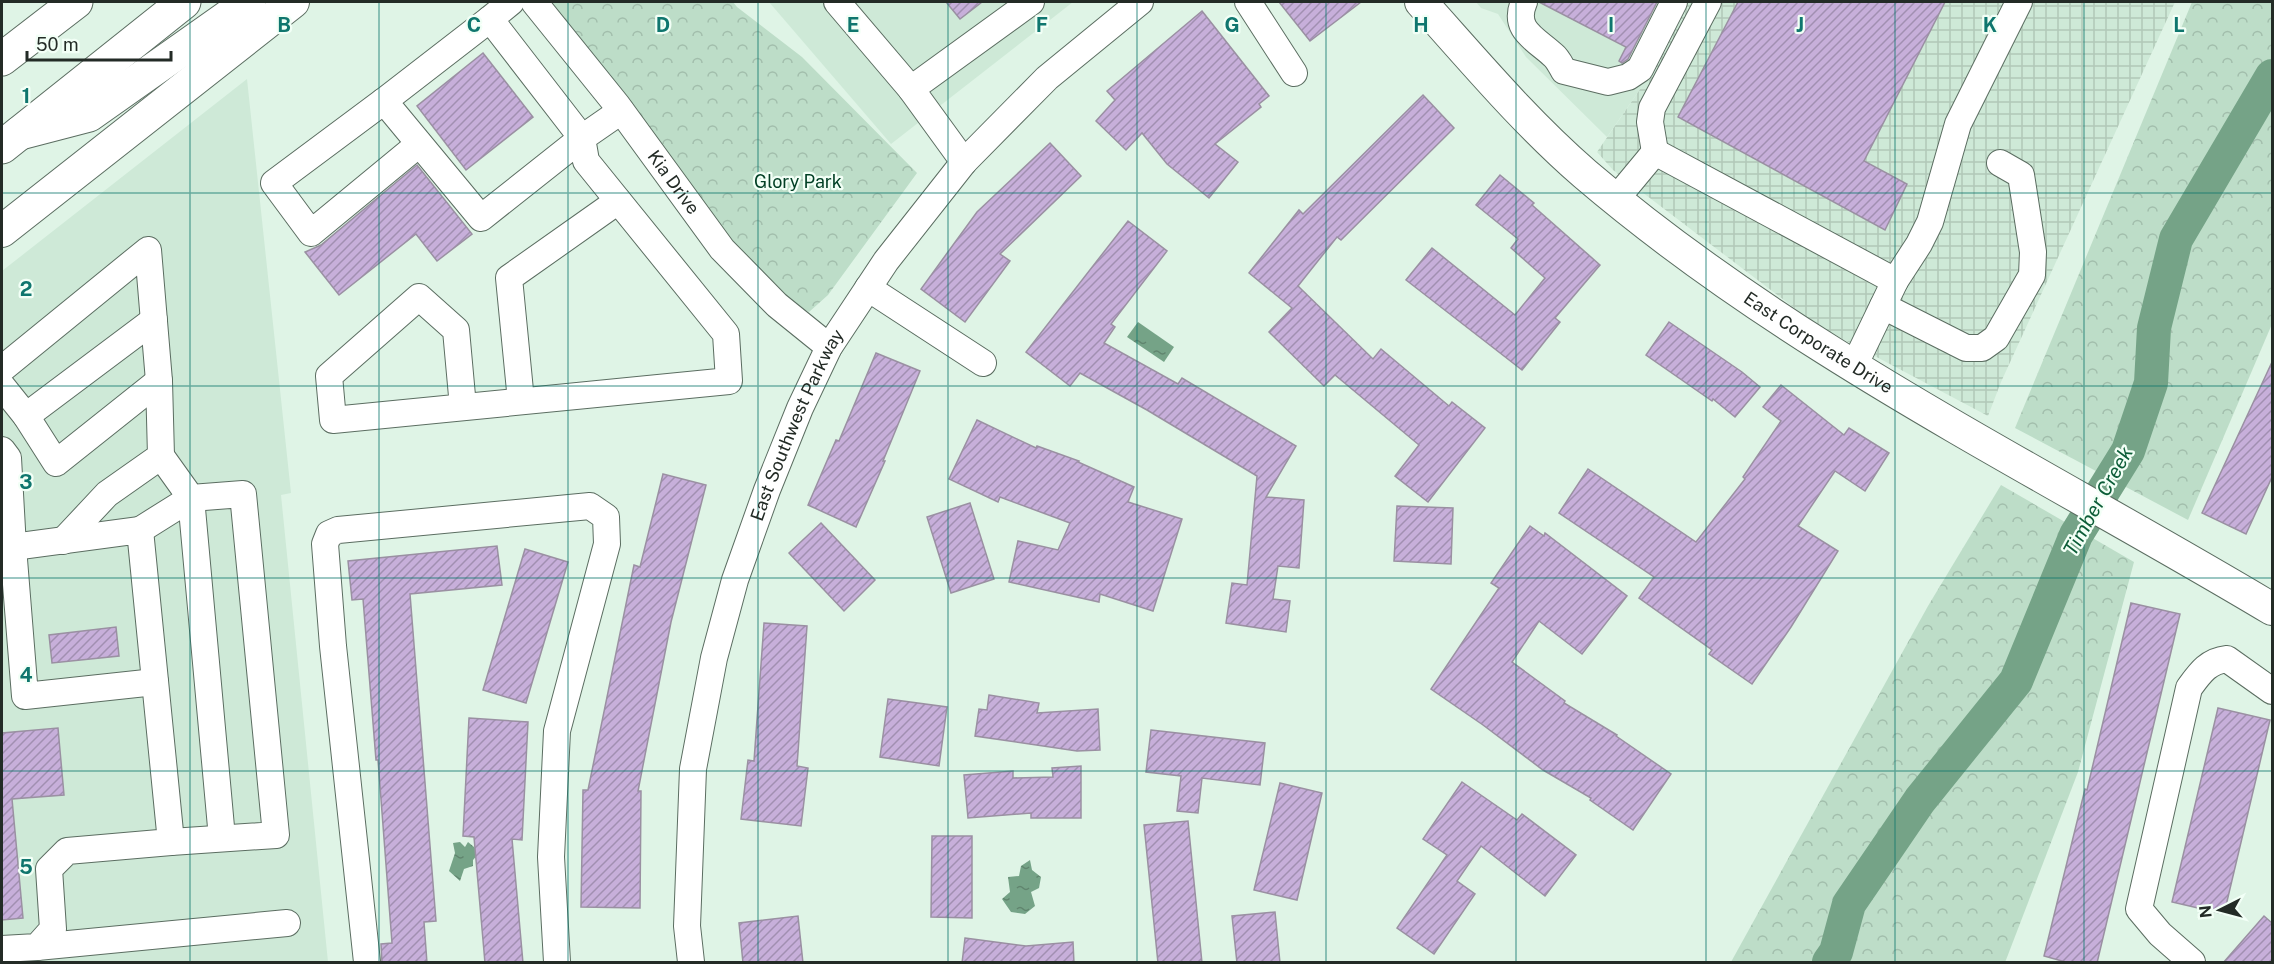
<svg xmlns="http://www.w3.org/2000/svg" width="2274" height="964" font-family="'Public Sans',sans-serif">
<defs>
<pattern id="industrial-grid" width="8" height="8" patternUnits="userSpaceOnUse" patternTransform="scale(1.5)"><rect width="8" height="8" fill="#cee9d7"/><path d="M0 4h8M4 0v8" fill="none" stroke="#b1c8b8"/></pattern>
<pattern id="forest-crowns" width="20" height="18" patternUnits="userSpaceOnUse" patternTransform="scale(1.5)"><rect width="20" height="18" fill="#bdddc8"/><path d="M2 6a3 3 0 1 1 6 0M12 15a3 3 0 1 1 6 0" fill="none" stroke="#a2beac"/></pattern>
<pattern id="water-ripples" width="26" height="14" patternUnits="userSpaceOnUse" patternTransform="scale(1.5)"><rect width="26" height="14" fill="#75a387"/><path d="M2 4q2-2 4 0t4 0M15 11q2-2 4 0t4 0" fill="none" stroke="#60856e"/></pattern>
<pattern id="building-hatch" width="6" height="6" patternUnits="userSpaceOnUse" patternTransform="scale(1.5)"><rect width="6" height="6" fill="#c7afda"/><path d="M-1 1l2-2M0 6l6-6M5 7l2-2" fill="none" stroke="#a18fb1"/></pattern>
</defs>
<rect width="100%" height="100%" fill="#dff4e6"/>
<g fill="#cee9d7">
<polygon points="769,2 1073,2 891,144"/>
<polygon points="1476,2 1686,2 1645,82 1607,137 1526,57 1498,14 1481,8"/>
<polygon points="247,79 291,493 281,495 328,962 2,962 2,271"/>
</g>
<polygon fill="url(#industrial-grid)" points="1686,2 2175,2 2001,382 1988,416 1818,326 1613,170 1597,152 1645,82"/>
<g fill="url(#forest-crowns)">
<polygon points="544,2 733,2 737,7 802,57 917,173 828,295 809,312 791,304 736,251 693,187"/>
<polygon points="2192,2 2272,2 2272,324 2188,520 2015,428"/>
<polygon points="2001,485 2134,562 2078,772 2006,960 2005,962 1731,962 1928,606"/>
</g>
<g fill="url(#water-ripples)">
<polygon points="1138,322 1174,347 1164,362 1127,337"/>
<polygon points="460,842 465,847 468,842 480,852 473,860 473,866 464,869 460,881 449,871 455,853 453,843"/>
<polygon points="1030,860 1032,870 1041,877 1039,888 1031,892 1035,906 1025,914 1011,912 1002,899 1010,892 1008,877 1019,876 1021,866"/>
</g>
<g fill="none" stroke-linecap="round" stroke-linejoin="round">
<polyline stroke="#75a387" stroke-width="34" points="1829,962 1836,952 1849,904 1920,800 2016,681 2076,535 2128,451 2151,383 2154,328 2176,239 2272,76"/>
</g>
<g fill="url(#building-hatch)" stroke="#9a90a2" stroke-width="1.5">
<polygon points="946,2 982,2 960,19"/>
<polygon points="1279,2 1361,2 1310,41"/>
<polygon points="1539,2 1657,2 1628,59 1622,63 1619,61 1626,47"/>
<polygon points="1738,2 1945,2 1864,161 1907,184 1885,230 1678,117"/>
<polygon points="1202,11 1269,96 1259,104 1261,107 1215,144 1238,162 1209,198 1167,164 1142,133 1126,150 1096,121 1115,100 1107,91"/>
<polygon points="483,53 533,117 466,170 417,106"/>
<polygon points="1423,95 1454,128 1341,240 1337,237 1298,286 1373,359 1381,349 1449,406 1452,402 1485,428 1428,502 1395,476 1419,445 1335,375 1324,386 1269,332 1292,308 1249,273 1299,210 1303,214"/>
<polygon points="1050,143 1081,176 1000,254 1010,261 965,322 921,289 977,212"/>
<polygon points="417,165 472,234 437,261 416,234 339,295 305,252 321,245"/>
<polygon points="1500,175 1534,203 1532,205 1600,265 1555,318 1560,322 1522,370 1406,280 1432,248 1515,315 1545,278 1511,248 1518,239 1476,205"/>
<polygon points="1128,221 1167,251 1111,324 1115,327 1104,343 1178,384 1182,378 1296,446 1266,497 1304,500 1299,568 1278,566 1273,599 1290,601 1286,632 1226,623 1232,583 1247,585 1257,476 1147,410 1080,373 1070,386 1026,352"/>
<polygon points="1669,322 1742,372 1760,387 1735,417 1713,399 1712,401 1646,355"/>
<polygon points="876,353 920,371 883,461 885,461 856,527 808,505 836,440 839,441"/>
<polygon points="2272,362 2272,477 2246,534 2202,513"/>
<polygon points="1781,385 1844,435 1849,428 1889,453 1865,491 1835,471 1798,526 1838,551 1791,627 1752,684 1709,654 1712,650 1639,598 1654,577 1559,513 1588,469 1696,542 1745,479 1743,477 1781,421 1763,407"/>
<polygon points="977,420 1036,448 1037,446 1079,461 1078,462 1134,487 1128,502 1182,519 1153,611 1100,594 1099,602 1009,582 1018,541 1058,550 1070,523 1000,497 998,502 949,479"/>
<polygon points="663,474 706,485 671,622 638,791 641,791 640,908 581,907 583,790 588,790 634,565 640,567"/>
<polygon points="970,503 994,579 951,593 927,517"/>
<polygon points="1397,506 1453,508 1451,564 1394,561"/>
<polygon points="821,523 875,580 844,611 789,553"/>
<polygon points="1530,526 1544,536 1545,533 1627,596 1582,654 1539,621 1512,662 1565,701 1564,703 1617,735 1616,736 1671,774 1633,830 1590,800 1591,798 1543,770 1483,725 1431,689 1499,588 1491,583"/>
<polygon points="497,546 502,585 410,594 436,921 424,922 427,963 382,963 381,944 392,943 378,760 376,760 363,599 352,600 348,561"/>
<polygon points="525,549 568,562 526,703 483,690"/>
<polygon points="2131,603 2180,614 2097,963 2069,963 2044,956 2085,789 2087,790"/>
<polygon points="764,623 807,626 797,766 808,768 801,826 741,819 748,760 754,761"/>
<polygon points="116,627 119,656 52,663 49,635"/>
<polygon points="989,695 1039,703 1037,713 1098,709 1100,750 1077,751 975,736 979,709 987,710"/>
<polygon points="888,699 947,707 939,766 880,757"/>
<polygon points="2218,708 2270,720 2224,914 2172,902"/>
<polygon points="469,718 528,722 522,840 512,839 523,963 485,963 474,837 463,836"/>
<polygon points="58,728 64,795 12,799 23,918 2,920 2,733"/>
<polygon points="1151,730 1265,743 1260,785 1202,778 1198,813 1177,811 1181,776 1146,772"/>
<polygon points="1081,766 1081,818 1031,818 1031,813 968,818 964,775 1013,771 1013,778 1053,777 1052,768"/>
<polygon points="1462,782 1517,820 1522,814 1576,855 1545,896 1481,846 1457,881 1475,894 1434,954 1397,928 1447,855 1423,839"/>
<polygon points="1280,783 1322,793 1297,900 1254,890"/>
<polygon points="1188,821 1202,963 1158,963 1144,825"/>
<polygon points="932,836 972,836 972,918 931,917"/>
<polygon points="1275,912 1280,963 1237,963 1232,916"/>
<polygon points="798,916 803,963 743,963 739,923"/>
<polygon points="2264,916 2272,923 2272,963 2223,963"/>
<polygon points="965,938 1026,946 1073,942 1074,963 962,963"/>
</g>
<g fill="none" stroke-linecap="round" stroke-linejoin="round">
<g stroke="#5b6d61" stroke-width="28">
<g id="minor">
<path id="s1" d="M534,2L617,105L722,249L777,305L829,347"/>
<polyline points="837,2 911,89"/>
<polyline points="1248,2 1294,73"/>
<path d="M1524,2C1512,30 1536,39 1553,55C1558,59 1561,66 1564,71L1608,82L1628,77L1640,69L1674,2"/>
<polyline points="490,19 511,2"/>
<polyline points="384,101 274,183 311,233 419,144"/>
<polyline points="1655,152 1650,122 1652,108 1708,2"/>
<polyline points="964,162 911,89 1031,2"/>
<polyline points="1616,199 1655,152 1895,281"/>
<polyline points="868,288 983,363"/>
<polyline points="1883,306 1966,348 1982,348 1996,338 2032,275 2033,252 2021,175 2000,163"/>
<polyline points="1854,366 1895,281 1919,244 1930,222 1958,124 2019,2"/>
<polyline points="2,369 148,250 159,381 161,456 107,494 63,541"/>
<polyline points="2,386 26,416 154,320"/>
<polyline points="521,401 509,278 618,201"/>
<polyline points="463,407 456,330 419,297 329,376 333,420 729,381 726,334 586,161 582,138 481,218 384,101 490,19 582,138 621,111"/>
<polyline points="26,416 56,463 159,381"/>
<polyline points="2,450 8,458 13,547 25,696 155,682"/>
<polyline points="161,456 191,498 243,494 276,835 171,842"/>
<polyline points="140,530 191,498 222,838"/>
<polyline points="2,545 13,547 140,530 171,842 67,851 49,869 53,929 37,947 2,949"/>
<polyline points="37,947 287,923"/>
<polyline points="367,962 333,646 325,544 329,534 338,530 590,506 606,517 607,544 557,731 551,857 557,962"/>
<path id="s2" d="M691,962L687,926L693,769L714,658L735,580L767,490L800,408L829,347L886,261L964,162L1047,78L1140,2"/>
<path d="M2192,962L2160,934L2139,909L2189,688C2200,673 2208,661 2227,659L2272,691"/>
</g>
</g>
<g stroke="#5b6d61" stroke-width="34">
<g id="major">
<path id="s3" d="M1421,2C1474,61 1525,122 1585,174C1792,351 2040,470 2272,609"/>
<polyline points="2,231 293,2"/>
</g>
</g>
<g stroke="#5b6d61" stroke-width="35">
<g id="highway">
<polyline points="2,59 76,2"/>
<polyline points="20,133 89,115 249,2"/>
<polyline points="2,147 184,2"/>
</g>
</g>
<use href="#minor" stroke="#fff" stroke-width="26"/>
<use href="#major" stroke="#fff" stroke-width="32"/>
<use href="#highway" stroke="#fff" stroke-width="33"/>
</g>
<path fill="none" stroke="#0f766e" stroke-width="1.5" stroke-opacity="0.55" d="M190,2V962M379,2V962M568,2V962M758,2V962M948,2V962M1137,2V962M1326,2V962M1516,2V962M1706,2V962M1895,2V962M2084,2V962M2,193H2272M2,386H2272M2,578H2272M2,771H2272"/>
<g text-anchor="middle" stroke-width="4.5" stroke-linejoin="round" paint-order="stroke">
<g font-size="18" fill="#232b26" stroke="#f2fff6">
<text dy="6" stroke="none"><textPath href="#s1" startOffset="228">Kia Drive</textPath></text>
<text dy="6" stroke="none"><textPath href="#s3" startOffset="526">East Corporate Drive</textPath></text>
<text dy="6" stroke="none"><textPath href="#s2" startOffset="554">East Southwest Parkway</textPath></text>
</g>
<g font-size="18" fill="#013f24" stroke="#f2fff6">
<text x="798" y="188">Glory Park</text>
</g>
<g font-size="20" font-style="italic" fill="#0c5d38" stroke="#f2fff6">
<text transform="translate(2098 501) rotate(-61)" y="7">Timber Creek</text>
</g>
</g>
<g font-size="20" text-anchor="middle" font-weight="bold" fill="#0f766e" stroke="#f2fff6" stroke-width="4.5" stroke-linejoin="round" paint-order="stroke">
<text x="284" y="32">B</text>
<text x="474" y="32">C</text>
<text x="663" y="32">D</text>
<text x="853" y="32">E</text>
<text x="1042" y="32">F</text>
<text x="1232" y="32">G</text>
<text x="1421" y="32">H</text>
<text x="1611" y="32">I</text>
<text x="1800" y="32">J</text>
<text x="1990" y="32">K</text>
<text x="2179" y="32">L</text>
<text x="26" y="103">1</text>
<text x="26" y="296">2</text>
<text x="26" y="489">3</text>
<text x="26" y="682">4</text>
<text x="26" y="874">5</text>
</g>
<rect width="2274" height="964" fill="none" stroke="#232b26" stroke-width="6"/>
<g transform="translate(2220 910) rotate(264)" stroke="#f2fff6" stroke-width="4.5" paint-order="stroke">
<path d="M0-4.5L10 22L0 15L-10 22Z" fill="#232b26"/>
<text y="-9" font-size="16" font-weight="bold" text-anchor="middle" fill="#232b26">N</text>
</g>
<path d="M27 51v9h144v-9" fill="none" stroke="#232b26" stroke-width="3"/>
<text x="36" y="51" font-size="18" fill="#232b26" stroke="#f2fff6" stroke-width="4.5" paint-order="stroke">50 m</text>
</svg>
